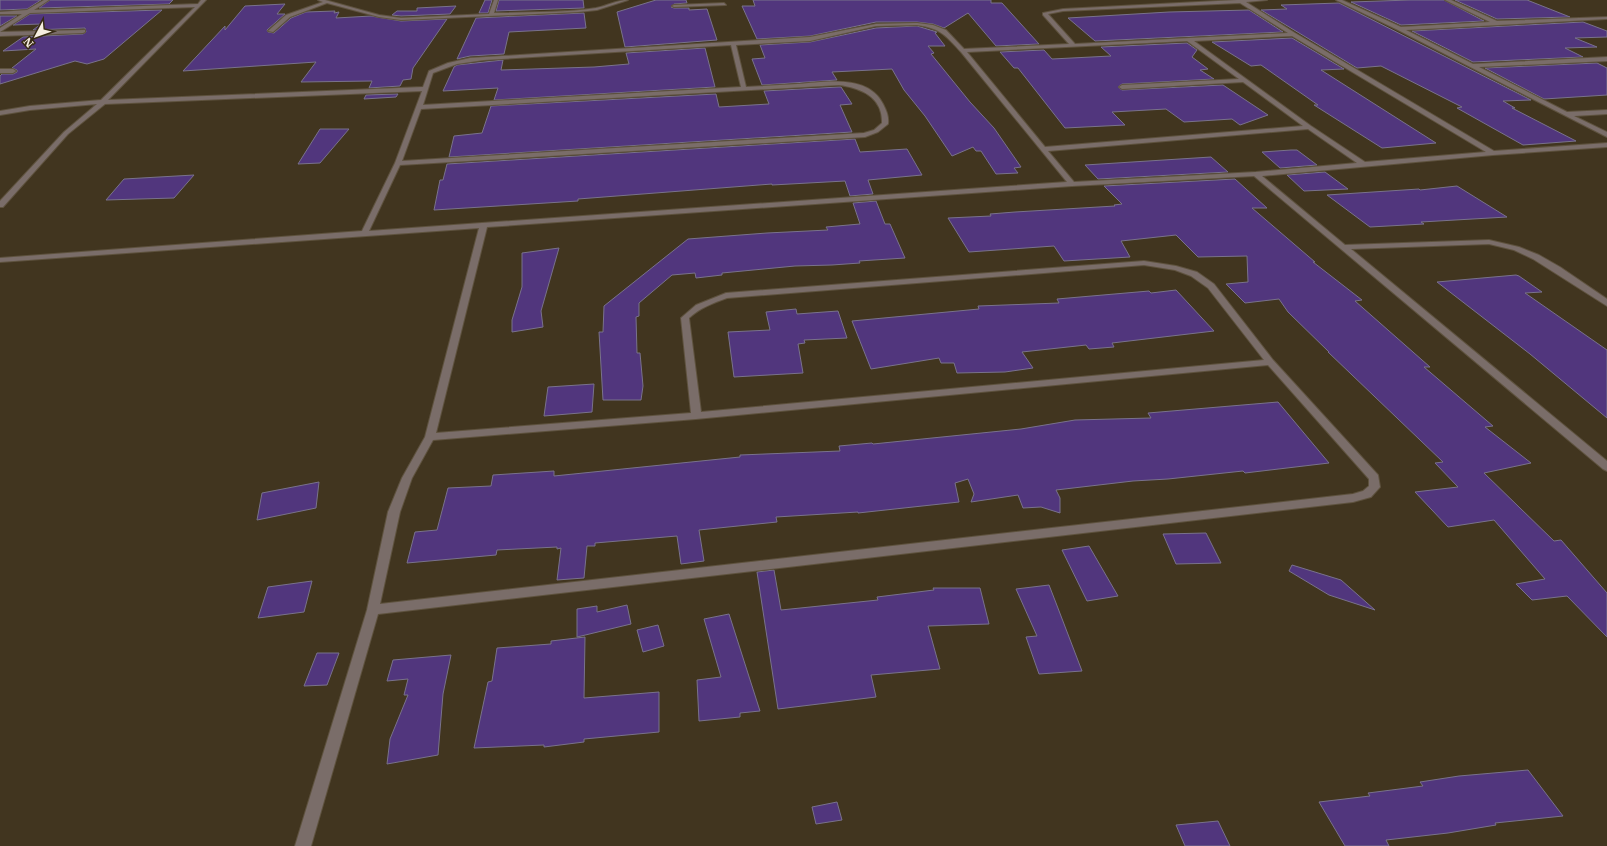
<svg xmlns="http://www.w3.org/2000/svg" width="1607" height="846" font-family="'IBM Plex Serif',serif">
<rect width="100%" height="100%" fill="#41351f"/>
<g fill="#51367d" stroke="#79728b">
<polygon points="0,0 41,0 27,9 0,10"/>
<polygon points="50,0 173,0 169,4 39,8"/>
<polygon points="485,0 492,0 488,13 479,13"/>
<polygon points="499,0 583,0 584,8 496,11"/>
<polygon points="656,0 686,0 687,3 674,4 671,7 674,8 689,8 689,10 707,9 717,40 625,47 617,12"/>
<polygon points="753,0 991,0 991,3 1002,3 1039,44 996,46 968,13 944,28 933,24 917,22 876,22 810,36 757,39 742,6 755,6"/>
<polygon points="1410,0 1444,0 1484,21 1401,25 1351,2"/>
<polygon points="1455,0 1527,0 1570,17 1497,19"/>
<polygon points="1339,3 1531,100 1503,101 1515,108 1512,108 1576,141 1523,145 1457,108 1462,107 1381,66 1357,68 1261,10 1287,9 1281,5"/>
<polygon points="285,4 277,14 285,14 267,30 268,32 274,33 291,18 306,12 335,11 334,13 339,12 336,18 371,16 401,21 447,19 413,68 411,79 403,80 400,86 369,88 372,81 301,82 316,62 183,71 225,26 225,30 245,6"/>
<polygon points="456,6 450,14 401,16 392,15 397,11 417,11 417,8"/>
<polygon points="162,10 104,59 87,64 75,61 0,84 0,76 2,74 13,74 17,72 17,70 12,68 36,49 3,51 23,37 83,34 86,32 85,28 33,30 41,24 13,25 30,14"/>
<polygon points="1249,10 1283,32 1095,41 1068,18 1169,12"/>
<polygon points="584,13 586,28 509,32 504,54 470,56 457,59 476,18"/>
<polygon points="0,16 17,16 0,26"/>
<polygon points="1583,22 1607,31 1607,37 1575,38 1597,47 1565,48 1583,57 1473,62 1412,31"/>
<polygon points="917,26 937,32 935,33 945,46 928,46 934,53 931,54 970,102 994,128 1021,167 1014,168 1018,173 996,174 981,151 976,151 973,147 952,156 925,116 904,90 892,69 832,72 837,80 762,85 752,59 765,58 760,45 810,42 876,28"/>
<polygon points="1292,38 1344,69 1321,70 1436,143 1382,148 1314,105 1318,105 1261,65 1251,66 1212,42"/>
<polygon points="1187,43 1197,50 1192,57 1208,69 1200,70 1214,79 1122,84 1118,87 1122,90 1223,85 1268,115 1240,125 1232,119 1184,122 1166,109 1112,112 1125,125 1065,128 1018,68 1014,68 1000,52 1044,50 1052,59 1111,56 1101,47"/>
<polygon points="705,48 715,87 494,100 498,88 443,91 454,67 457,65 503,60 501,70 594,67 629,64 626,53"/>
<polygon points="1597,63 1607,68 1607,95 1544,99 1485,68"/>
<polygon points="839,87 841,87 852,104 840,105 852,132 449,157 454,136 482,133 491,106 716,94 719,107 769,104 764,91"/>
<polygon points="398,94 396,97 364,99 366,95"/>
<polygon points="320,129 349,129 320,163 298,164"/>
<polygon points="855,139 860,152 907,149 922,175 868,180 873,194 850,196 845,181 772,185 772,184 578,199 578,201 434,210 440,180 443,180 447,164"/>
<polygon points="1291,150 1297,150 1317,165 1280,168 1262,152"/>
<polygon points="1211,157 1228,172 1098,179 1085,165"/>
<polygon points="1325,172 1348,189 1304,191 1287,175"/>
<polygon points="194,175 174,198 106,200 124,179"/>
<polygon points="1235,179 1267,208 1252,208 1315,262 1313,262 1362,300 1355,301 1430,367 1424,367 1493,426 1485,427 1531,463 1484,473 1554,541 1561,540 1607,593 1607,637 1567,596 1532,600 1516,584 1545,579 1494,520 1448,527 1415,492 1458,487 1435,463 1443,462 1328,352 1329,352 1288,312 1279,299 1245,303 1226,284 1248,282 1247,256 1198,257 1176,235 1121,241 1130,257 1064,261 1054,246 969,252 948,218 991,216 990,214 1015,212 1115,206 1114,205 1122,204 1104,186"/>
<polygon points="1457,186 1507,217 1421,222 1424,224 1370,227 1327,195 1419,189 1420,190"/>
<polygon points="876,201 885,224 890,224 905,258 859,261 860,263 832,265 795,266 722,273 722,275 696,278 695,273 672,275 639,303 639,316 636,317 637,353 640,353 643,386 641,400 603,400 599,332 603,332 604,306 688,239 767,233 828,230 826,227 860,224 853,203"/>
<polygon points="559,248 541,311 543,327 512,332 512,320 522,287 522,253"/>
<polygon points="1516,275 1519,276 1542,292 1525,293 1607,350 1607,418 1530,354 1437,282"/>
<polygon points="1176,290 1214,331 1112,343 1114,347 1089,349 1086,345 1022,352 1033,368 1005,372 957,373 954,363 941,363 939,358 871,369 852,321 979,309 978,306 1059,303 1057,299 1149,291 1151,293"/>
<polygon points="796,309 797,314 838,311 847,338 804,340 805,343 798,344 803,373 734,377 728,332 770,330 766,312"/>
<polygon points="594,384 592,412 544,416 548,387"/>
<polygon points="1278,402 1329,463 1245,473 1243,471 1168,479 1133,481 1056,490 1060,498 1060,513 1041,507 1023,508 1018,495 971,502 974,494 968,479 955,483 959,502 858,513 858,512 776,517 777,522 699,530 704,561 681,564 677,536 595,543 595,546 587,546 584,578 557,580 561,548 557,549 557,547 497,550 496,555 407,563 415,532 437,530 448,488 491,486 493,475 554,471 554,476 740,457 740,455 840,451 839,446 872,443 873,444 1021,429 1075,420 1151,418 1148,413"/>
<polygon points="319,482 316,508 257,520 262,493"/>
<polygon points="1206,533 1221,563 1176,564 1163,534"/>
<polygon points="1089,546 1118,596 1087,601 1062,550"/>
<polygon points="1292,565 1341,580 1375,610 1329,595 1289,571"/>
<polygon points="774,570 781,610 878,600 877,597 934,590 933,588 980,588 989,624 928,626 940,669 871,675 876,697 778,709 757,572"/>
<polygon points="312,581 304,612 258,618 268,587"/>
<polygon points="1049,585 1056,603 1082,671 1039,674 1026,637 1037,636 1016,589"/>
<polygon points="627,605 631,624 577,637 577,609 597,606 597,612"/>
<polygon points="729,614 760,711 740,713 740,717 699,721 697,680 721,677 704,619"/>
<polygon points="658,625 664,646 643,652 637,630"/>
<polygon points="585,637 584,698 659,692 659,732 584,739 584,742 544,747 544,745 474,748 488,682 492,681 497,648 551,644 551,641"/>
<polygon points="317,653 339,653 327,685 304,686"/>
<polygon points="451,655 443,694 438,755 387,764 390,739 408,695 404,695 408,679 387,681 393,660"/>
<polygon points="1528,770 1563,816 1495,823 1496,825 1448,833 1386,840 1389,846 1345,846 1319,802 1370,796 1368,793 1423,786 1420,782 1459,776"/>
<polygon points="837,802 842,820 816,824 812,807"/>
<polygon points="1218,821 1230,846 1185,846 1176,825"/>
</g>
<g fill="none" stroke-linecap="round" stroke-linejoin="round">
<g stroke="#5e523e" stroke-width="2">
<g id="minor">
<path d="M44,0H49L34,10L198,4L201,0H206L108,100L423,87L429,71L448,63L470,58L810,37L876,24L917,23L933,25L946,30L964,49L1069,44L1043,15V13L1063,9L1237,0H1267L1246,2L1295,33L1494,151L1607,143V147L1493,155L1262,176L1345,245L1489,240L1519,247L1539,255L1560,267L1607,299V306L1533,259L1514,250L1489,244L1351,249L1607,461V471L1603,469L1254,176L1072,186L487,227L436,433L691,413L681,318L696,305L726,293L1144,261L1176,266L1197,272L1214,284L1273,360L1378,475L1380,487L1371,497L1353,502L378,614L311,846H295L367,610L388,512L402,478L425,437L479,228L0,262V258L362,231L395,163L422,91L105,104L68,134L3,207H0V201L64,132L97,104L30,110L0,115V111L30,106L101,100L195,7L30,13L0,32V28L22,14H0V12L27,10ZM1240,3L1288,33L1075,44L1048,14L1063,11ZM917,25C942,29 945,35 961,52L1067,182L369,231L400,165L865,137L878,132L888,124C889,116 886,110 883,104C868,74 825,82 798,84C781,85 764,86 746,87L736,45L810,41L876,26ZM1292,36L1486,152L1365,162L1311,126L1194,41ZM1187,41L1239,79L1122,85L1119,87L1122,89L1243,82L1303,126L1045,147L967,52ZM731,45L741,87L423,105L433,73L457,64L484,60ZM839,85C861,88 883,97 882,123L874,130L864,133L402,161L421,109ZM1308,129L1357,163L1256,172L1074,182L1048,151ZM1144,265L1175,270L1191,276L1208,288L1264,360L701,412L689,318C700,308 713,303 727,298ZM1268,365L1369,479V486L1363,491L1353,494L380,604L400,512L412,478L433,440L696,419Z"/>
<path d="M318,0H325L379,15L401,18L489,14L494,0H498L494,13C528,12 563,13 596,8C607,6 617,0 628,0L597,10L578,12L401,20L379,17L327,3L290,17L273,32L268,31L286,15L323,2Z"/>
<polygon points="1336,0 1342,0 1401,27 1490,22 1445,0 1451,0 1497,21 1607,17 1607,19 1406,30 1473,64 1607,57 1607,61 1479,67 1567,112 1607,110 1607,114 1574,116 1607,132 1607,137 1398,30"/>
<polygon points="724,3 726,5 674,7 672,6 674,5"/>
<polygon points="85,30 85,32 83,33 0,36 0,32"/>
<polygon points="0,69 13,69 16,71 13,73 0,73"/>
</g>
</g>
<use href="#minor" fill="#7a6d69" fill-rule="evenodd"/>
</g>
<g transform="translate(36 36) rotate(229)" stroke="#372b15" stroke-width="3" paint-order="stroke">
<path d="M0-3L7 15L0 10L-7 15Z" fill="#f5ede0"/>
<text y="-6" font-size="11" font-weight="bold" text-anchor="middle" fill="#f5ede0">N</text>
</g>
</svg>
